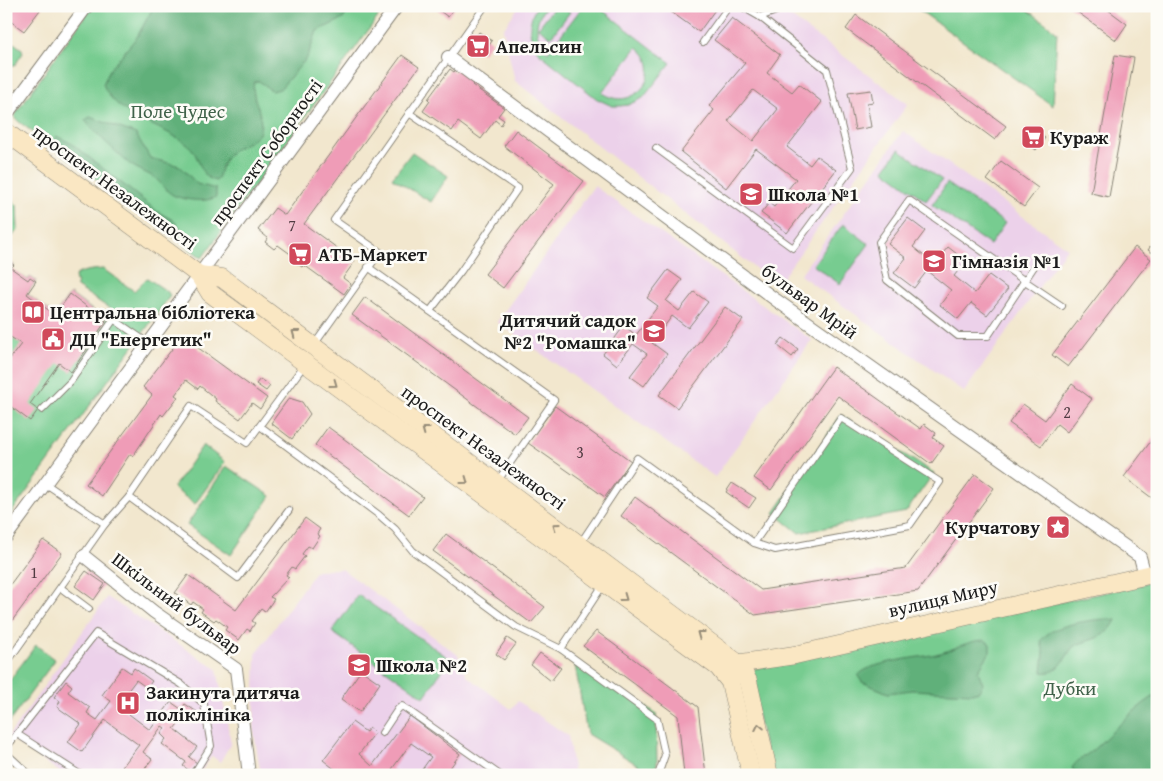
<svg xmlns="http://www.w3.org/2000/svg" width="1163" height="781" font-family="'Gentium Book Plus',serif">
<rect width="100%" height="100%" fill="#fdfcf7"/>
<filter id="ink" filterUnits="userSpaceOnUse"><feTurbulence type="fractalNoise" baseFrequency=".02" numOctaves="2"/><feDisplacementMap in="SourceGraphic" scale="10" xChannelSelector="R" yChannelSelector="G"/><feConvolveMatrix kernelMatrix="1 2 1 2 8 2 1 2 1" color-interpolation-filters="sRGB"/></filter>
<filter id="wash" filterUnits="userSpaceOnUse"><feTurbulence type="fractalNoise" baseFrequency=".0096" numOctaves="4" result="noise"/><feDisplacementMap in="SourceGraphic" scale="20" xChannelSelector="R" yChannelSelector="G"/><feGaussianBlur stdDeviation="1.12" result="paint"/><feColorMatrix in="noise" values="0 0 0 0 0 0 0 0 0 0 0 0 0 0 0 0 0 1.4 0 .05"/><feComposite in="paint" operator="in"/></filter>
<g filter="url(#wash)">
<rect width="100%" height="100%" fill="#f2e7ce"/>
<g fill="#ecd1ea">
<polygon points="519,6 776,6 908,104 777,285 515,81 503,29"/>
<polygon points="903,131 1067,248 964,392 800,275"/>
<polygon points="594,186 812,340 715,477 497,322"/>
<polygon points="342,569 458,655 467,676 511,709 518,701 568,736 574,775 261,775 254,732 256,654 316,570"/>
<polygon points="107,597 217,669 231,743 220,762 212,756 198,775 64,775 8,737"/>
</g>
<g fill="#77cc90" stroke="#4a7456" fill-rule="evenodd">
<polygon points="92,6 386,6 202,258 18,121 14,116"/>
<path d="M537,6H547C533,20 534,39 548,52L583,6H597L671,63L643,98L628,105L620,106H612L597,99L538,52C528,37 527,22 537,6ZM637,47C668,69 635,115 602,93Z"/>
<polygon points="555,6 562,6 570,12 551,37 538,28"/>
<polygon points="1023,6 1057,32 1053,106 915,7"/>
<polygon points="11,41 22,49 23,53 15,65 7,66 6,44"/>
<polygon points="899,149 942,180 926,201 884,170"/>
<polygon points="412,152 448,176 431,202 392,178"/>
<polygon points="947,183 1005,223 990,245 932,205"/>
<polygon points="6,196 17,205 18,229 12,237 6,232"/>
<polygon points="843,224 869,244 840,284 813,265"/>
<path d="M6,260L14,265L11,269L28,280L30,277L36,281L27,294L55,315L70,294L106,320L112,310L77,287L75,276C82,270 94,270 103,269L134,291L147,278L168,292L170,296L6,520Z"/>
<polygon points="841,415 934,473 906,512 799,533 774,513"/>
<polygon points="203,445 225,462 195,504 173,488"/>
<polygon points="226,466 271,496 231,555 187,525"/>
<polygon points="1157,581 1157,775 771,775 748,670"/>
<polygon points="358,595 450,659 424,697 332,632"/>
<polygon points="36,645 55,660 7,725 6,685"/>
<polygon points="575,665 656,713 657,765 648,771 587,734"/>
</g>
<g fill="#61b07a" stroke="#3e664b">
<path d="M154,6H351L343,19L317,31L307,58L280,89L272,91L259,81L254,82C250,100 266,113 259,134C252,143 238,145 230,153C219,164 221,176 216,181C199,178 200,155 189,146C162,124 115,117 103,84L110,69L137,37Z"/>
<path d="M90,117L136,134L150,158L180,166L197,184L216,189V197C206,203 185,200 175,196C167,193 161,183 155,178C147,173 139,170 131,165C125,161 86,124 85,120Z"/>
<path d="M56,136L71,143L158,212L173,220L184,232C167,230 73,154 54,139Z"/>
<path d="M1110,619L1116,620C1106,641 1088,638 1073,647C1064,658 1060,675 1042,672L1044,653L1041,641C1049,625 1093,619 1110,619Z"/>
<path d="M985,640L990,644V652L978,671L983,684L979,691L972,693L912,690L888,693L862,682L858,676C867,662 919,658 936,654C952,651 968,640 985,640Z"/>
<path d="M1153,697H1157V775H1077L1072,768C1078,758 1087,756 1095,748C1114,731 1131,711 1153,697Z"/>
</g>
<g id="blocks">
<g fill="#ef9cb7" fill-rule="evenodd">
<polygon points="6,6 43,6 24,31 6,18"/>
<polygon points="433,6 456,6 448,17"/>
<polygon points="663,6 715,6 717,7 699,32"/>
<polygon points="1069,6 1103,6 1127,24 1116,40"/>
<polygon points="856,15 1006,126 995,140 846,29"/>
<path d="M732,18L780,55L767,73L792,92L799,84L822,102L787,147L810,165L817,156L836,170L787,233L761,213L769,203L774,207L796,179L756,149L726,188L681,152L714,110L709,106L745,63L714,40ZM753,90L778,109L753,141L728,121Z"/>
<polygon points="479,32 492,41 483,54 470,44"/>
<polygon points="402,55 419,67 304,224 355,261 343,278 351,284 344,294 304,265 302,267 293,261 296,258 278,245 274,249 265,242 268,238 258,230 275,208 285,215"/>
<polygon points="1115,55 1134,58 1109,197 1091,193"/>
<polygon points="457,68 475,82 472,85 504,108 498,116 504,120 501,125 495,120 481,139 458,122 452,131 423,111 430,101 428,99 450,69 454,72"/>
<polygon points="871,90 873,102 867,103 871,127 855,130 848,93"/>
<polygon points="1033,128 1045,138 1036,150 1023,140"/>
<polygon points="516,130 584,181 503,288 485,274 554,184 504,146"/>
<polygon points="1001,161 1038,188 1024,207 987,180"/>
<polygon points="908,218 925,231 913,247 934,264 948,247 966,261 954,276 975,293 989,275 1008,289 987,315 971,303 958,319 940,305 951,290 927,271 914,288 894,273 906,258 888,244"/>
<polygon points="1157,238 1157,256 1148,250"/>
<polygon points="1135,247 1151,259 1068,367 1052,355"/>
<polygon points="6,260 14,265 11,268 28,280 30,277 36,281 27,294 55,315 70,294 106,321 71,372 59,363 30,404 38,410 30,421 6,403 6,364 21,344 6,334"/>
<polygon points="668,270 682,280 666,301 679,311 694,292 708,302 688,328 672,316 652,343 667,354 644,386 630,376 647,354 633,344 617,365 603,354 624,326 636,335 658,306 647,298"/>
<polygon points="365,297 528,417 515,434 352,315"/>
<polygon points="725,307 743,320 677,408 659,395"/>
<polygon points="182,336 267,398 260,409 252,403 240,419 215,401 216,399 200,386 198,389 186,380 175,395 178,397 163,416 161,414 133,456 130,454 102,496 86,484 152,395 143,387"/>
<polygon points="783,338 798,349 792,357 777,345"/>
<polygon points="833,367 921,429 924,424 936,433 933,438 944,446 931,464 838,396 771,490 754,478"/>
<polygon points="260,379 270,386 266,391 256,384"/>
<polygon points="1072,384 1092,399 1067,432 1057,424 1041,446 1009,423 1023,404 1045,420"/>
<polygon points="289,398 302,402 310,414 292,439 271,423"/>
<polygon points="555,406 631,461 605,497 528,443"/>
<polygon points="328,427 423,497 409,515 315,445"/>
<polygon points="1157,433 1157,492 1152,498 1124,477"/>
<polygon points="975,474 994,488 918,591 755,615 621,516 635,497 761,590 906,568"/>
<polygon points="732,483 756,498 749,508 726,492"/>
<polygon points="305,518 320,529 317,534 320,536 312,548 308,546 302,554 305,556 295,569 292,567 286,575 289,577 270,597 274,599 265,612 261,609 252,621 255,623 250,631 247,629 239,640 225,630 227,627 216,619 214,621 201,612 203,609 193,602 191,605 175,593 188,575 236,610"/>
<polygon points="446,534 545,607 531,623 433,551"/>
<polygon points="43,540 62,553 6,629 6,590"/>
<polygon points="86,571 105,584 94,600 75,586"/>
<polygon points="596,631 698,707 706,775 684,775 678,716 583,646"/>
<polygon points="507,638 516,644 504,660 496,654"/>
<polygon points="540,653 561,668 551,681 531,665"/>
<polygon points="122,667 131,673 134,668 152,681 147,688 136,680 117,705 150,730 171,702 181,709 185,704 200,714 194,722 185,715 174,729 197,747 189,757 197,763 190,771 183,766 186,762 162,744 166,739 161,734 165,728 162,726 143,752 152,759 140,775 116,775 139,745 105,720 82,752 68,742 81,724 57,707 60,701 54,697 66,681 72,686 68,692 90,708 87,713 97,720 111,701 102,695"/>
<polygon points="361,670 380,683 360,712 341,699"/>
<polygon points="410,716 460,754 445,775 418,775 431,757 411,743 392,769 400,775 347,775 344,772 342,775 323,760 352,722 366,732 369,728 375,733 359,754 372,766"/>
</g>
</g>
</g>
<g filter="url(#ink)">
<use href="#blocks" fill-opacity="0" stroke="#878275" stroke-width="1"/>
<g fill="none" stroke-linecap="round" stroke-linejoin="round">
<g stroke="#878275" stroke-width="8">
<g id="lane">
<polyline points="741,6 760,17 776,11 779,6"/>
<polyline points="703,42 729,6"/>
<polyline points="409,113 518,188 461,271 430,311"/>
<polyline points="656,148 793,248 852,168 827,70 760,17"/>
<polyline points="1035,265 988,336 958,336 887,280 879,242 909,200 1025,281 1062,306"/>
<polyline points="368,267 554,400 497,482"/>
<polyline points="106,314 148,343"/>
<polyline points="314,345 380,252 334,220 485,6"/>
<polyline points="42,410 71,381 114,319"/>
<polyline points="260,426 379,515 395,529 413,551 516,627 561,649 657,719 665,755 658,775"/>
<polyline points="46,484 105,524 129,497 191,406 247,443 305,364"/>
<polyline points="129,497 238,578 289,510"/>
<polyline points="580,544 637,458 754,543 775,550 910,525 940,482 841,418 754,543"/>
<polyline points="61,588 89,609"/>
<polyline points="561,649 603,585"/>
<polyline points="6,664 105,524"/>
<polyline points="382,733 398,709 402,706 500,775"/>
<polyline points="17,734 81,775"/>
<polyline points="6,748 96,633 181,684 204,704 211,746 193,775"/>
<polyline points="6,753 30,775"/>
</g>
</g>
<g stroke="#878275" stroke-width="14">
<g id="street">
<polyline points="448,57 776,300 1140,557 1145,575"/>
<polyline points="6,115 87,6"/>
<polyline points="6,537 397,6"/>
<polyline points="84,556 154,612 236,669 249,775"/>
</g>
</g>
<g stroke="#878275" stroke-width="19">
<g id="secondary">
<polyline points="6,132 199,275 210,293 718,667 730,682 751,775"/>
<polyline points="199,275 222,278 739,664 748,681 769,775"/>
<polyline points="729,665 795,655 1157,573"/>
</g>
</g>
<use href="#lane" stroke="#fff" stroke-width="6"/>
<use href="#street" stroke="#fff" stroke-width="12"/>
<use href="#secondary" stroke="#fae7c3" stroke-width="18"/>
</g>
<defs><path id="oneway-chevron" d="M-2-3.5L2.5 0L-2 3.5" fill="none" stroke-width="1.6" stroke-linecap="round" stroke-linejoin="round" transform="scale(1.25)"/></defs>
<g stroke="#968c78">
<use href="#oneway-chevron" transform="translate(295 333) rotate(-143)"/>
<use href="#oneway-chevron" transform="translate(334 384) rotate(36)"/>
<use href="#oneway-chevron" transform="translate(425 430) rotate(-143)"/>
<use href="#oneway-chevron" transform="translate(465 481) rotate(36)"/>
<use href="#oneway-chevron" transform="translate(556 526) rotate(-144)"/>
<use href="#oneway-chevron" transform="translate(624 598) rotate(36)"/>
<use href="#oneway-chevron" transform="translate(700 634) rotate(-143)"/>
<use href="#oneway-chevron" transform="translate(759 727) rotate(-102)"/>
</g>
</g>
<defs>
<g id="supermarket-square" transform="scale(1.25)"><rect x="-9" y="-9" width="18" height="18" rx="4" fill="#d1495b" stroke="#fdfcf7"/><path d="M-6-5.5h2.5l.6 2H6L4.5 2H-2.5L-4.4-4H-6ZM-1.5 3.2a1.3 1.3 0 1 0 .1 0ZM3 3.2a1.3 1.3 0 1 0 .1 0Z" fill="#fff"/></g>
<g id="school-square" transform="scale(1.25)"><rect x="-9" y="-9" width="18" height="18" rx="4" fill="#d1495b" stroke="#fdfcf7"/><path d="M0-5L7-2L0 1L-7-2ZM-4 1L0 2.5L4 1V4Q0 6-4 4Z" fill="#fff"/></g>
<g id="library-square" transform="scale(1.25)"><rect x="-9" y="-9" width="18" height="18" rx="4" fill="#d1495b" stroke="#fdfcf7"/><path d="M-6-4Q-3-5.5-.7-3.5V5Q-3 3-6 4ZM6-4Q3-5.5 .7-3.5V5Q3 3 6 4Z" fill="#fff"/></g>
<g id="civic-square" transform="scale(1.25)"><rect x="-9" y="-9" width="18" height="18" rx="4" fill="#d1495b" stroke="#fdfcf7"/><path d="M-.6-6.5H3V-4.5H.6V-3L4-1V1h2V6H-6V1h2V-1L-.6-3ZM-1.2 2.5V6h2.4V2.5Z" fill="#fff"/></g>
<g id="sight-square" transform="scale(1.25)"><rect x="-9" y="-9" width="18" height="18" rx="4" fill="#d1495b" stroke="#fdfcf7"/><path d="M0-6L1.8-2.2L6-1.7L2.9 1.2L3.7 5.4L0 3.3L-3.7 5.4L-2.9 1.2L-6-1.7L-1.8-2.2Z" fill="#fff"/></g>
<g id="hospital-square" transform="scale(1.25)"><rect x="-9" y="-9" width="18" height="18" rx="4" fill="#d1495b" stroke="#fdfcf7"/><path d="M-5-5h3v3.5h4V-5h3V5h-3V1.5h-4V5h-3Z" fill="#fff"/></g>
</defs>
<g fill-rule="evenodd">
<use href="#supermarket-square" x="478" y="46"/>
<use href="#supermarket-square" x="1033" y="137"/>
<use href="#school-square" x="751" y="194"/>
<use href="#supermarket-square" x="300" y="254"/>
<use href="#school-square" x="934" y="261"/>
<use href="#library-square" x="33" y="312"/>
<use href="#school-square" x="654" y="331"/>
<use href="#civic-square" x="53" y="339"/>
<use href="#sight-square" x="1058" y="527"/>
<use href="#school-square" x="359" y="665"/>
<use href="#hospital-square" x="128" y="703"/>
</g>
<g text-anchor="middle" stroke-width="5" stroke-linejoin="round" paint-order="stroke">
<g font-size="16" fill="#513c43">
<text x="292" y="231">7</text>
<text x="1067" y="418">2</text>
<text x="580" y="458">3</text>
<text x="34" y="578">1</text>
</g>
<g font-size="19" font-weight="bold" fill="#1c1c1c" stroke="#fdfcf7" text-anchor="start">
<text x="496" y="53">Апельсин</text>
<text x="1050" y="144">Кураж</text>
<text x="768" y="201">Школа №1</text>
<text x="318" y="261">АТБ-Маркет</text>
<text x="952" y="268">Гімназія №1</text>
<text x="50" y="319">Центральна бібліотека</text>
<text x="636" y="327" text-anchor="end">Дитячий садок<tspan x="636" dy="22">№2 "Ромашка"</tspan></text>
<text x="70" y="346">ДЦ "Енергетик"</text>
<text x="1040" y="534" text-anchor="end">Курчатову</text>
<text x="376" y="672">Школа №2</text>
<text x="146" y="699">Закинута дитяча<tspan x="146" dy="22">поліклініка</tspan></text>
</g>
<g font-size="19" fill="#40624a" stroke="#fdfcf7">
<text x="178" y="118">Поле Чудес</text>
<text x="1070" y="695">Дубки</text>
</g>
<g font-size="19" fill="#1c1c1c" stroke="#fdfcf7">
<text transform="translate(266 152) rotate(-54)" y="7">проспект Соборності</text>
<text transform="translate(115 187) rotate(36)" y="7">проспект Незалежності</text>
<text transform="translate(810 301) rotate(36)" y="7">бульвар Мрій</text>
<text transform="translate(484 447) rotate(36)" y="7">проспект Незалежності</text>
<text transform="translate(943 598) rotate(-13)" y="7">вулиця Миру</text>
<text transform="translate(177 603) rotate(37)" y="7">Шкільний бульвар</text>
</g>
</g>
<rect width="1163" height="781" fill="none" stroke="#fdfcf7" stroke-width="25"/>
</svg>
